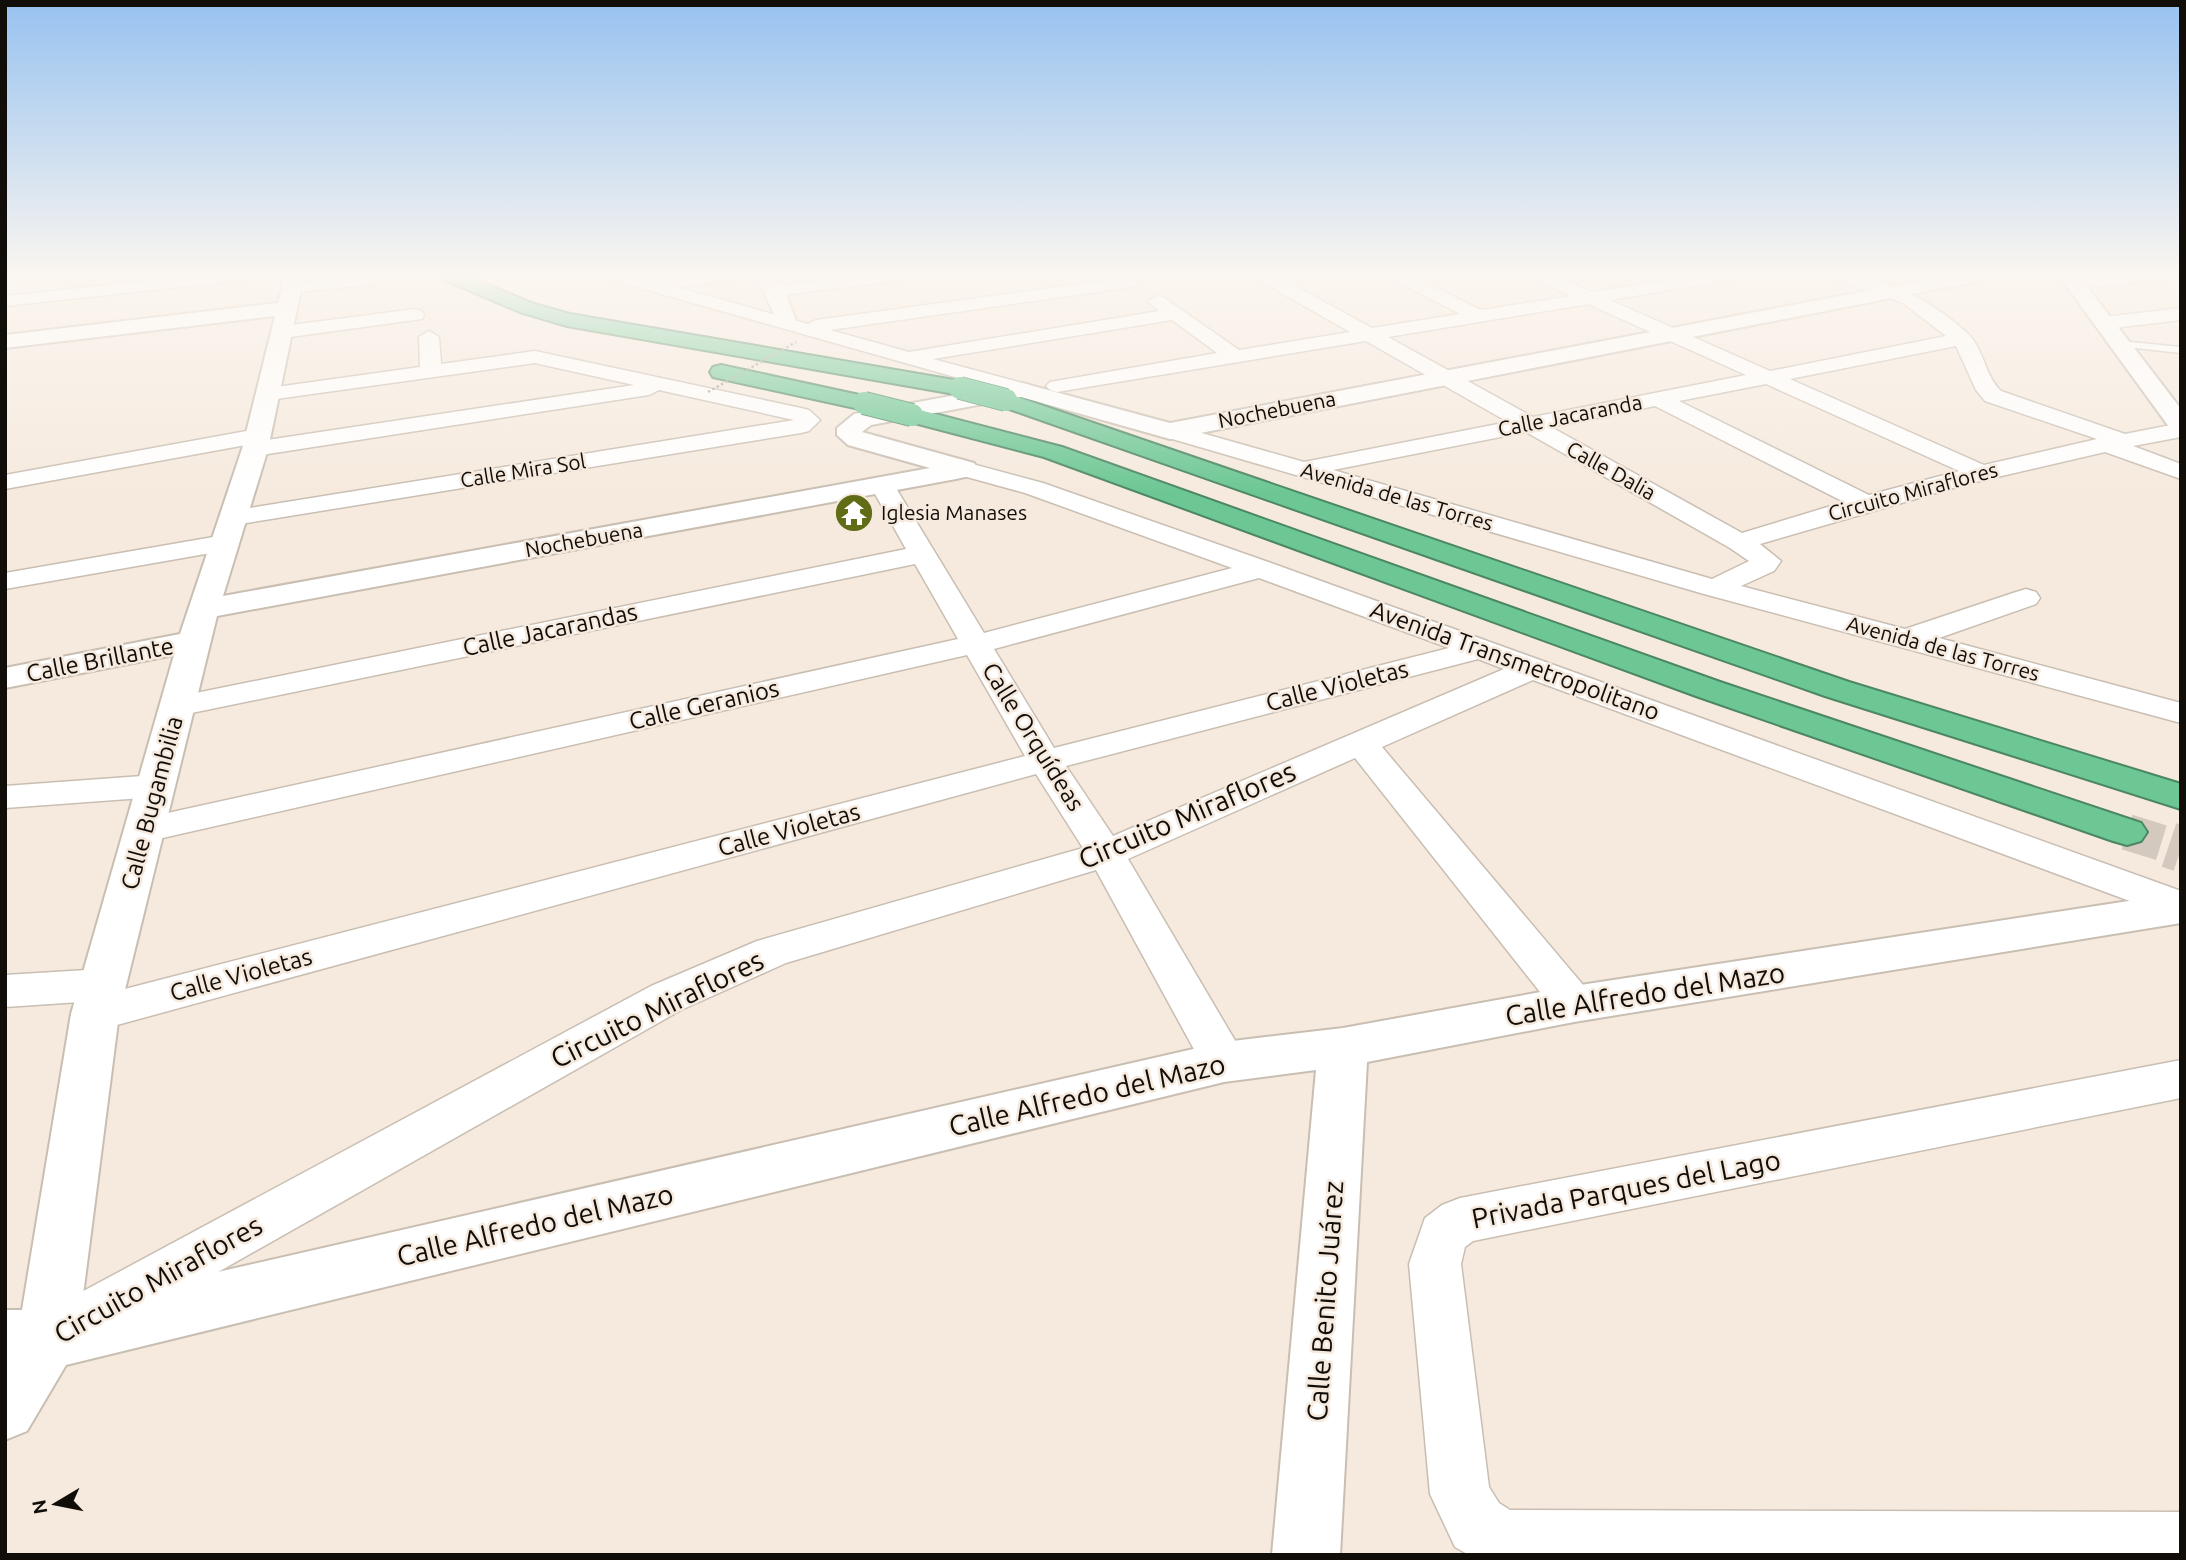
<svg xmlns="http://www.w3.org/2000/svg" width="2186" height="1560" font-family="Ubuntu,sans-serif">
<rect width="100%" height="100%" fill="#f6eade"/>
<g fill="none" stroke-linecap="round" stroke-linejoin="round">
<polyline stroke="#d4c9be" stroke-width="36" stroke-dasharray="36 18" stroke-linecap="butt" points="2127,832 2175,847"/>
<polyline stroke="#d4c9be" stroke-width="46" stroke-dasharray="46 24" stroke-linecap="butt" points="2169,845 2181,849"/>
<g stroke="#c9beb2" stroke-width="3">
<polygon id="service" points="2120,341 2181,347 2181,353 2117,346 2117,342"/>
</g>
<g stroke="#c9beb2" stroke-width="3">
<g id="minor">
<polygon points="202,275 255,275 246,280 5,306 5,296"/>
<polygon points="367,275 376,280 373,284 292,293 283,288 292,283"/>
<path d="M605,275H632L659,282C674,270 723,275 743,275L741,279L735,280L677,287L808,324L816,320L1132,277L1141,282L1132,287L830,330L909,352L1159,311L1148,301L1157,296L1163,297L1239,350L1350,332L1257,279L1255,275H1275L1372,328L1460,314L1392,279L1390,275H1410L1481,310L1571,296L1533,279L1531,275H1552L1592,292L1700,275H1737L1735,279L1729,280L1610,300L1770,371L1946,336L1903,303L1835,279L1832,275C1877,271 1937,303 1969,335C1984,350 1985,376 2001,391L2125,434L2181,423V437L2133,446L2181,464V479L2105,452L1967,484L1760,544L1781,561L1774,571L1741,586L1905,629L2016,592L2026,589L2036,592L2040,598L2036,604L1939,638L2181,703V723L1704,594L1162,436L1159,431L1162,426L1170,424L1304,462L1508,422L1366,341L1057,392L1050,390L1046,386L1050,382L1217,353L1172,320L933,359L1030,385L1033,390L1030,395L1022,396L608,279ZM1588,304L1746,375L1533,417L1388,337ZM1956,346L1976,390L1985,401L2097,439L1984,465L1790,379ZM1766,384L1959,471L1869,495L1679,401ZM1655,406L1844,502L1742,533L1551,427ZM1526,432L1730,548L1749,561L1712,579L1333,470Z"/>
<polygon points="866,275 914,275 905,280 775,296 766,291 775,286"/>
<polygon points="2121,275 2181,275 2181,278 2075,289 2066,284 2075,279"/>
<polygon points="2181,308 2181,320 2105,329 2096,323 2105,317"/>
<polygon points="415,309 422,311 424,315 422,319 283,338 273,332 283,326"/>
<polygon points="429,331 439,337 441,364 535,351 801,408 809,410 820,420 809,431 801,433 234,525 225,522 221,517 225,512 794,420 659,390 649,395 255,456 247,454 243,449 246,445 5,489 5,475 258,429 266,431 269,436 267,440 634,385 535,363 269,400 261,399 258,394 261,389 269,388 420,367 419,337"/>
<path d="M965,462L1043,483L1271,563L2181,891V920L1533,680L1382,747L1589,992L1595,1004L1589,1016L1574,1021L1559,1016L1355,758L1128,859L1240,1049L1246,1062L1240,1075L1224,1080L1208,1075L1096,870L786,963L681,1010L114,1331L95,1339L76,1331L68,1313L76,1295L651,986L757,941L1083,848L1036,774L95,1031L80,1026L73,1014L80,1002L5,1007V975L103,969L118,974L124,985L121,990L1025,756L967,655L145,842L132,839L127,830L132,821L145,818L958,639L915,564L177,716L166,713L161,706L166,699L906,549L870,485L873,480L882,478L891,480L894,485L984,633L1232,568L1025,493L956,474L953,469L956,464ZM1259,578L1449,648L1054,748L994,649ZM1478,659L1504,669L1113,836L1066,766Z"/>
<polygon points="225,535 234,537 238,543 234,549 5,589 5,573"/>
<polygon points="156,775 168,778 174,786 168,794 156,797 5,808 5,786"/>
<polygon points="2181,1060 2181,1098 1473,1241 1465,1247 1461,1264 1489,1487 1499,1503 1510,1510 2181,1512 2181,1555 1469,1555 1455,1547 1430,1494 1409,1264 1425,1218 1442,1205 1460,1198"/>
</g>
</g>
<g stroke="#c9beb2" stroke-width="4">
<g id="tertiary">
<polygon points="285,275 304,275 268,449 223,596 930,468 848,445 837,435 837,428 854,414 863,412 1022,383 1170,423 1951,275 1989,275 1979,281 1170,439 1021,397 871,425 862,432 974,463 978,469 974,475 956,479 217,616 119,1014 82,1303 1224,1042 1343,1028 1574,986 2181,893 2181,923 1574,1022 1367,1062 1340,1555 1272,1555 1316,1070 1224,1082 66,1365 27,1431 5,1440 5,1310 22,1310 71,1014 174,655 5,688 5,668 180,634 242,449 275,316 5,348 5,335 278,303"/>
<polygon points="756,275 774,275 785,291 797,323 794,327 780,327"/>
</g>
</g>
<g stroke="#c9beb2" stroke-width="4">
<polygon id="secondary" points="2055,275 2076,275 2082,280 2181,409 2181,433 2172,431 2068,288"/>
</g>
<g stroke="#4c8663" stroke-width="4">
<g id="motorway">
<polygon points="439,275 464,275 534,304 570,314 960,381 968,383 972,388 968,393 960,395 567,326 520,312 442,279"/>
<polygon points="721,365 864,396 872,398 876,403 872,408 864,410 713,377 710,372 713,367"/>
<polygon points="1006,393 1849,682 2181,784 2181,809 1825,696 998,405 994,400 998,395"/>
<polygon points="912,408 1062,447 1720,682 2141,823 2147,832 2141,841 2127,845 2113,841 1696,696 1044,457 903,420 900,415 903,410"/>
</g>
</g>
<use href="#service" fill="#fff" fill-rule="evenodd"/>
<use href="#minor" fill="#fff" fill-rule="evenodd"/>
<use href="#tertiary" fill="#fff" fill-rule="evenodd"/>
<use href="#secondary" fill="#fff" fill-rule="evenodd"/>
<use href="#motorway" fill="#6cc794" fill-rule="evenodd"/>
<g stroke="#4c8663" stroke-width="24" stroke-linecap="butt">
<g id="motorway-bridge">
<polyline points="960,388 1006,400"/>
<polyline points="864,403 912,415"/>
</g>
</g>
<polyline stroke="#aba198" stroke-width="2.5" stroke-dasharray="2.5 2.5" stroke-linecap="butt" points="708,392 796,342"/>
<use href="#motorway-bridge" stroke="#6cc794" stroke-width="22"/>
</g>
<linearGradient id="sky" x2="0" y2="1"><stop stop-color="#97c2f0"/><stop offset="0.56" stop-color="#fbf6f0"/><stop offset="1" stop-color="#fbf6f0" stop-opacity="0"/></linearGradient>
<rect width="2186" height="493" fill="url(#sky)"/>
<defs>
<g id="temple-disc" transform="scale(2.0125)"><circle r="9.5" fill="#616d16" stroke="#f6eade"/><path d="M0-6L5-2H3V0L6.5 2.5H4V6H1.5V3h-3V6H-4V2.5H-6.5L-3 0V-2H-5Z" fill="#fff"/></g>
</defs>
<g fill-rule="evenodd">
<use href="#temple-disc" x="854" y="513"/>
</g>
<g text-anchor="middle" stroke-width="5" stroke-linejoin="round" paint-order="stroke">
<g font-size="21" fill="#110d09" stroke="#f6eade">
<text transform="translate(1277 410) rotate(-11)" y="7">Nochebuena</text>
<text transform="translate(1570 416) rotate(-11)" y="7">Calle Jacaranda</text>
<text transform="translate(523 471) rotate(-9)" y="7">Calle Mira Sol</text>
<text transform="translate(1611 471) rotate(29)" y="7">Calle Dalia</text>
<text transform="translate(1913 492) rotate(-15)" y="7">Circuito Miraflores</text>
<text transform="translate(1397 497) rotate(16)" y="7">Avenida de las Torres</text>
<text transform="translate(584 540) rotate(-10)" y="7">Nochebuena</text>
<text transform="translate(1943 649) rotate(15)" y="7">Avenida de las Torres</text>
</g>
<g font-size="21" fill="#110d09" stroke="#f6eade" text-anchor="start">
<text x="881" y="520">Iglesia Manases</text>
</g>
<g font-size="24" fill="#110d09" stroke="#f6eade">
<text transform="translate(550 630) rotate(-12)" y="8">Calle Jacarandas</text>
<text transform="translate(100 660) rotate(-11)" y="8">Calle Brillante</text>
<text transform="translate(1515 661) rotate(20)" y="8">Avenida Transmetropolitano</text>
<text transform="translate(1337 686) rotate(-14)" y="8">Calle Violetas</text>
<text transform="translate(704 705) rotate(-13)" y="8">Calle Geranios</text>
<text transform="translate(1033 737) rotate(58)" y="8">Calle Orquídeas</text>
<text transform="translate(152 803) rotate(-75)" y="8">Calle Bugambilia</text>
<text transform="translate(789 830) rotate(-15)" y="8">Calle Violetas</text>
<text transform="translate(241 975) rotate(-15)" y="8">Calle Violetas</text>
</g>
<g font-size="28" fill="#110d09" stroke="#f6eade">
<text transform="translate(1187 815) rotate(-23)" y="10">Circuito Miraflores</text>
<text transform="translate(1645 994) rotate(-9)" y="10">Calle Alfredo del Mazo</text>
<text transform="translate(657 1009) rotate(-26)" y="10">Circuito Miraflores</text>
<text transform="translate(1087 1095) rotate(-13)" y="10">Calle Alfredo del Mazo</text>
<text transform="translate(1626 1189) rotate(-11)" y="10">Privada Parques del Lago</text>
<text transform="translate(535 1225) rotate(-13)" y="10">Calle Alfredo del Mazo</text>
<text transform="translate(158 1279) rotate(-29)" y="10">Circuito Miraflores</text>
<text transform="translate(1325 1301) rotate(-86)" y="10">Calle Benito Juárez</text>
</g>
</g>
<rect width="2186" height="1560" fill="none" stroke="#110d09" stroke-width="14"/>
<g transform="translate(56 1504) rotate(260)" stroke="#f6eade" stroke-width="5" paint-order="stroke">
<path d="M0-5L12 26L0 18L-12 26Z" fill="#110d09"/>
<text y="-10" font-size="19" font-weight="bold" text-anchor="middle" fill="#110d09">N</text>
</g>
</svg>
